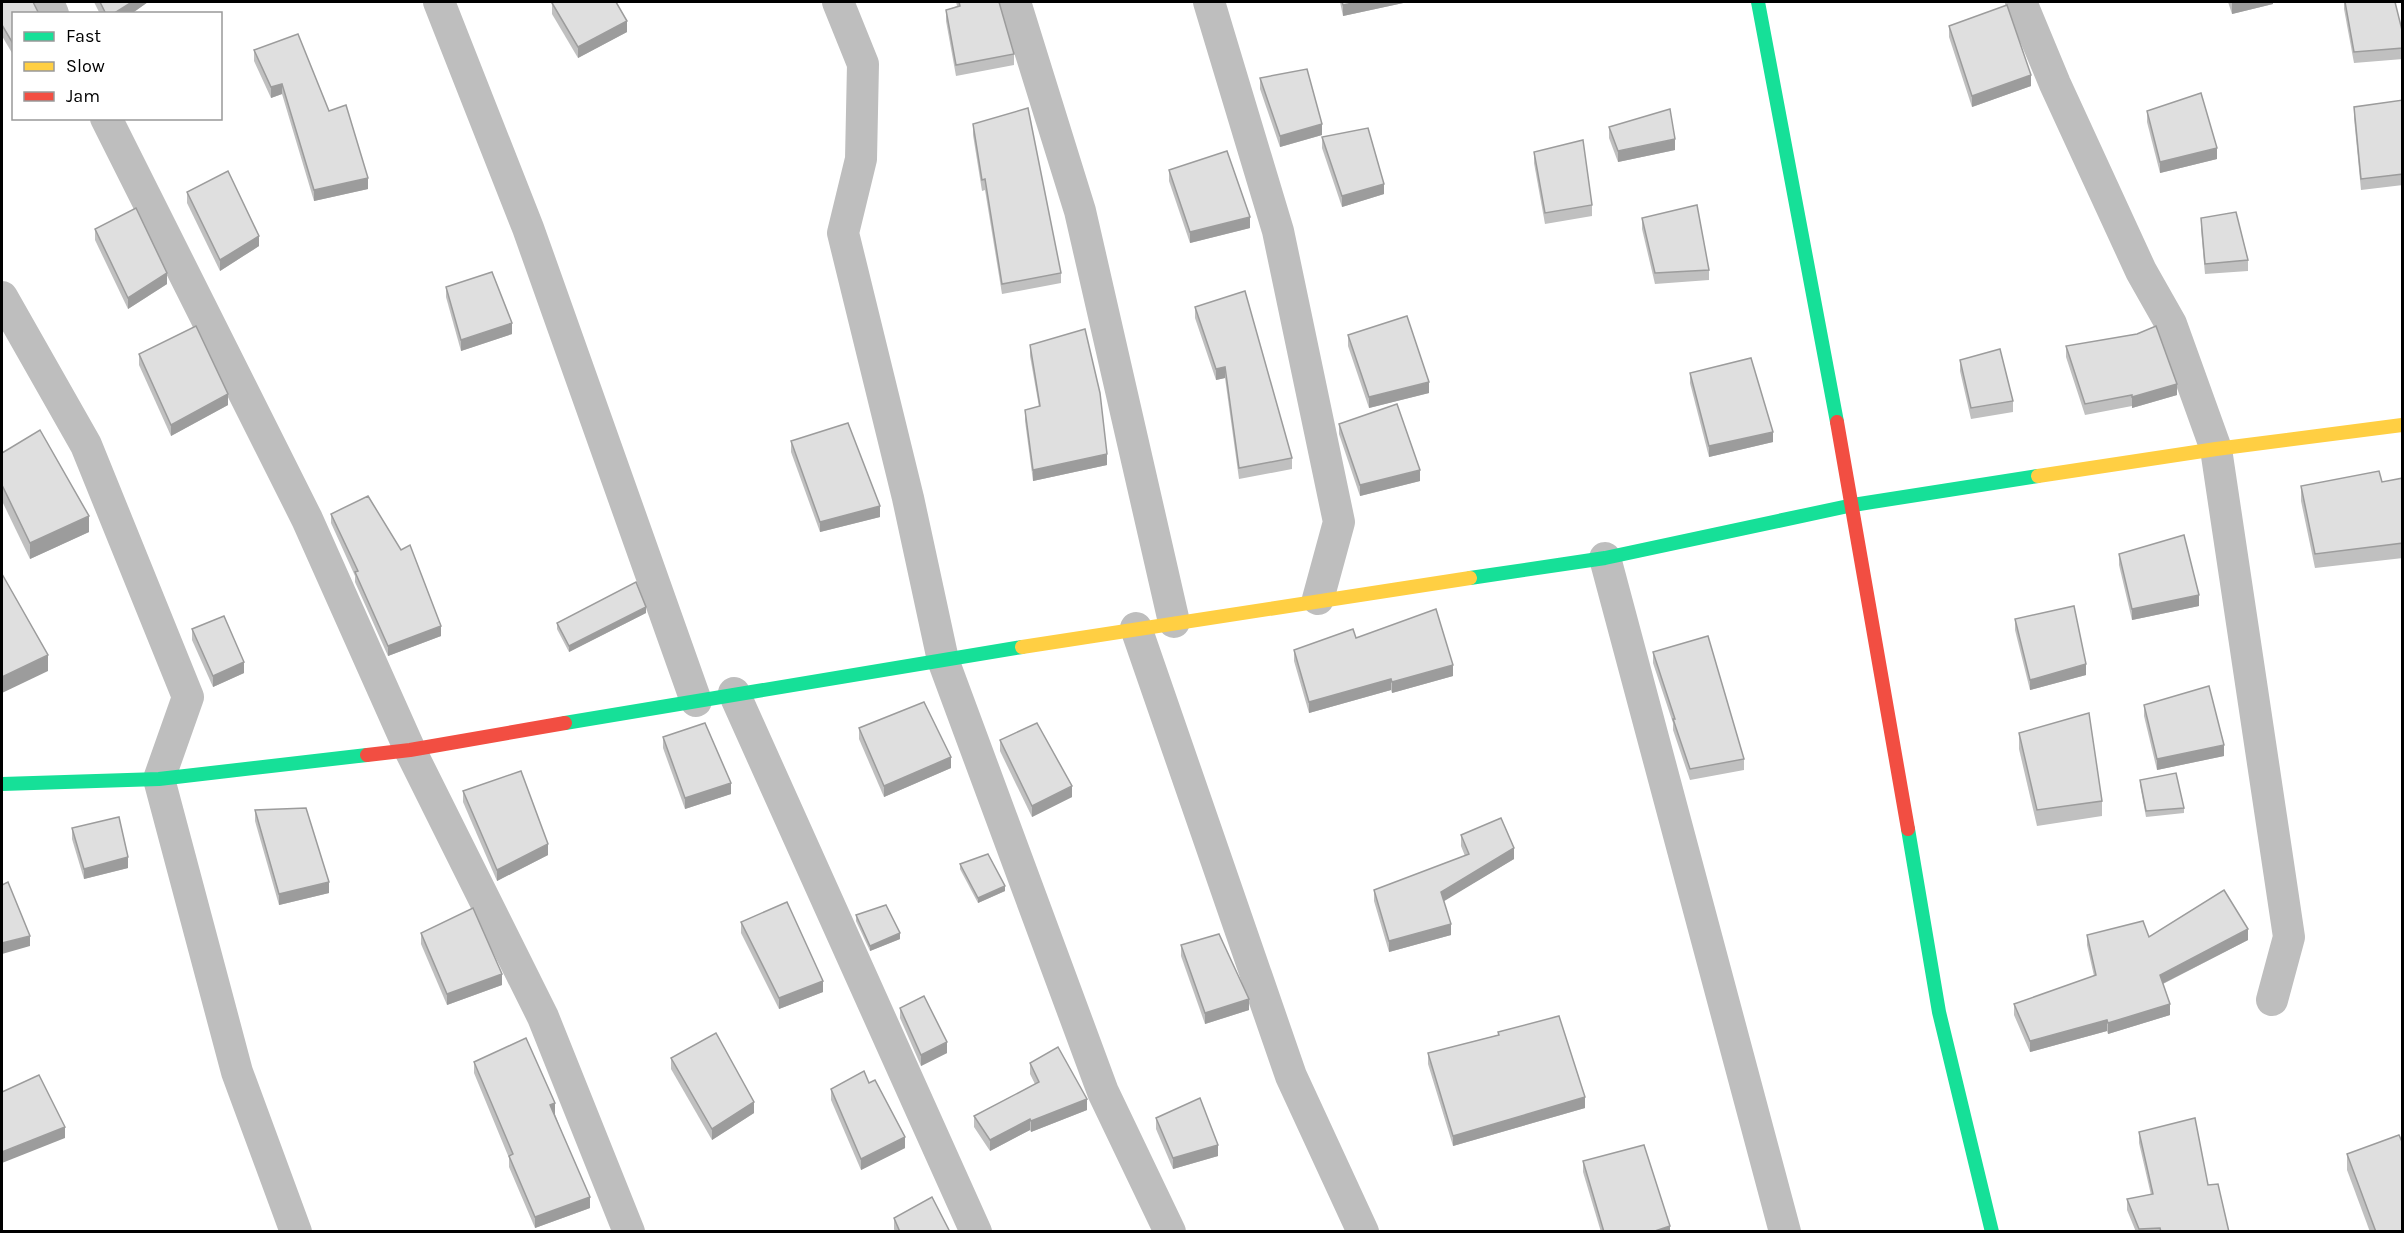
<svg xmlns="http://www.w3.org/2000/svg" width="2404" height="1233" font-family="Karla,sans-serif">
<rect width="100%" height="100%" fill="#fff"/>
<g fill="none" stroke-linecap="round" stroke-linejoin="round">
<g stroke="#bebebe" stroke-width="32">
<polyline points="48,2 53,14"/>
<polyline points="439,2 528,228 696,701"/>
<polyline points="838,2 863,64 861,159 843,233 908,498 943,660 1103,1092 1170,1232"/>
<polyline points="1015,2 1080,211 1174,622"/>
<polyline points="1209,2 1278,231 1339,522 1318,599"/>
<polyline points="2021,2 2055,84 2141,271 2171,324 2216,449 2289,937 2272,1000"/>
<polyline points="106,118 307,519 410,750 543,1017 629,1232"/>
<polyline points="2,297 86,445 188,697 159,779 237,1072 296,1232"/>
<polyline points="1605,558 1785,1232"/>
<polyline points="1136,628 1291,1076 1363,1232"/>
<polyline points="734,693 976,1232"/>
</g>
<g stroke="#16e098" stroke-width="14">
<polyline points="1758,2 1837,422"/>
<polyline points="1470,578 1605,558 1853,505 2038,476"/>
<polyline points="565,723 1022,647"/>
<polyline points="2,784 159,779 367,755"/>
<polyline points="1908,829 1939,1012 1992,1232"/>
</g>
<g stroke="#ffcf43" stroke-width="14">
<polyline points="2038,476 2216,449 2402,425"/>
<polyline points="1022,647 1470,578"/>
</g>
<g stroke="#f24e42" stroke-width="14">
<polyline points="1837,422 1908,829"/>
<polyline points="367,755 410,750 565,723"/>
</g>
</g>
<g fill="#c0c0c0">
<polygon points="2,2 14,14 14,52 12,53 2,36"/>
<polygon points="94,2 148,2 131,14 100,14"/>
<polygon points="956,2 999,2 1014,54 1014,65 956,76 946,21 946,10 957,6"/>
<polygon points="1340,2 1408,2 1343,16"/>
<polygon points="2228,2 2273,2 2273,4 2232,14"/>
<polygon points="2344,2 2395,2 2403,34 2403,59 2354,63 2344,9"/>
<polygon points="552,3 627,32 578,58 552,14"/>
<polygon points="1949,26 2031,86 1972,107 1949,37"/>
<polygon points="254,50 329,111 368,189 314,201 282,94 271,98 254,61"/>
<polygon points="1260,78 1322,135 1280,147 1260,89"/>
<polygon points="2403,100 2403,185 2361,190 2354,118 2354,107"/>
<polygon points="2147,111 2217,159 2160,173 2147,122"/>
<polygon points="973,124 1061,273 1061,283 1002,294 985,190 982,191 973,135"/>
<polygon points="1609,127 1675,150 1618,162 1609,138"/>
<polygon points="1322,137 1384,194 1342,207 1322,148"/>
<polygon points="1534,152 1592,205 1592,216 1545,224 1534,163"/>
<polygon points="1169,170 1250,228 1190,243 1169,181"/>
<polygon points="187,192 259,246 220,271 187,203"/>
<polygon points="1642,218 1709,270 1709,280 1655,284 1642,229"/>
<polygon points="2201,218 2248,260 2248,271 2205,274 2201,229"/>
<polygon points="95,229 167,284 128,309 95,240"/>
<polygon points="446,287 512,334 461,351 446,297"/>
<polygon points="1195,307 1292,458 1292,469 1239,479 1225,378 1216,380 1195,318"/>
<polygon points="1348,335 1429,393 1369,408 1348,346"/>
<polygon points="1030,345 1107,465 1033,481 1025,421 1025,410 1039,407 1030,356"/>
<polygon points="2066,346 2177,395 2132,408 2132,406 2085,415 2066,357"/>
<polygon points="139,354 228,405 171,436 139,365"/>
<polygon points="1960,360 2013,401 2013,412 1971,419 1960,371"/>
<polygon points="1690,373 1773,442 1709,457 1690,383"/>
<polygon points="1339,424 1420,481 1360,496 1339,434"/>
<polygon points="791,441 880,517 820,532 791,452"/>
<polygon points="2,453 89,532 30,559 2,501"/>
<polygon points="2403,478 2403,558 2315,568 2301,501 2301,486 2382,482"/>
<polygon points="331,514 401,550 441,636 388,656 355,582 355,576 331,523"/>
<polygon points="2119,554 2199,606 2132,620 2119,565"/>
<polygon points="646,613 569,652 557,629 557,623"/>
<polygon points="2015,619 2086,675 2030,690 2015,630"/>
<polygon points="192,629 244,673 213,687 192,640"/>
<polygon points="1356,638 1453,676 1392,693 1391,690 1309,713 1294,661 1294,650"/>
<polygon points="1653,652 1744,759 1744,770 1690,780 1673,730 1673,723 1653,663"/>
<polygon points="2144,705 2224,756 2157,770 2144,716"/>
<polygon points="859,728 951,768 884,797 859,739"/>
<polygon points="2019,733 2102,801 2102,816 2037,826 2019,749"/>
<polygon points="663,737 731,794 685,809 663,748"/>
<polygon points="1000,740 1072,797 1032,817 1000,751"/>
<polygon points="2140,780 2184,808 2184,813 2146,817 2140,785"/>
<polygon points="463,791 548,855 497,881 463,802"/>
<polygon points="255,810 329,893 279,905 255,821"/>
<polygon points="72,828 128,868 84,879 72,839"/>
<polygon points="1461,835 1514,859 1443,901 1451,935 1389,952 1374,901 1374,890 1465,856 1461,846"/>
<polygon points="960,864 1005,891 978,903 960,869"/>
<polygon points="856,915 900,939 870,951 856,921"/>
<polygon points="741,922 823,992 779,1009 741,933"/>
<polygon points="421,933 502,985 447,1005 421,944"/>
<polygon points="2087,935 2149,937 2248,940 2163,984 2170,1015 2108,1034 2107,1031 2030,1052 2014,1015 2014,1004 2094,976 2087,945"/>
<polygon points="1181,945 1249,1010 1205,1024 1181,956"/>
<polygon points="900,1008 947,1053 921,1066 900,1018"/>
<polygon points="1498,1032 1585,1108 1453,1146 1428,1064 1428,1053 1498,1035"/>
<polygon points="671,1058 754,1113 712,1140 671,1069"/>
<polygon points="474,1062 555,1114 590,1208 535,1228 509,1167 509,1158 474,1073"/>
<polygon points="1030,1063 1087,1110 1031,1132 1030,1130 990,1151 974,1127 974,1116 1035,1084 1030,1074"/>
<polygon points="869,1083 905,1148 861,1170 831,1100 831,1089"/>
<polygon points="1156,1118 1218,1156 1173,1169 1156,1129"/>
<polygon points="2139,1132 2208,1185 2229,1232 2136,1232 2127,1210 2127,1199 2151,1195 2139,1143"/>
<polygon points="2347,1154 2403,1232 2370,1232 2347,1170"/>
<polygon points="1583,1161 1670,1232 1601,1232 1583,1172"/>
<polygon points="894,1218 950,1232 895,1232 894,1229"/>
</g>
<g fill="#9c9c9c">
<polygon points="132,2 148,2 131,14 113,14"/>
<polygon points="1358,2 1408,2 1343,16 1343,5"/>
<polygon points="2237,2 2273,2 2273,4 2232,14 2232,3"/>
<polygon points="627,21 627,32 578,58 578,47"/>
<polygon points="12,42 14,42 14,52 12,53"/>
<polygon points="2031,75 2031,86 1972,107 1972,96"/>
<polygon points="282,84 282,94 271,98 271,87"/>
<polygon points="1322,124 1322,135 1280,147 1280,136"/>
<polygon points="1675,139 1675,150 1618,162 1618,151"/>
<polygon points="2217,148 2217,159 2160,173 2160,162"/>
<polygon points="368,178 368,189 314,201 314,190"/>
<polygon points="1384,184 1384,194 1342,207 1342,196"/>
<polygon points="1250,217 1250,228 1190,243 1190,232"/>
<polygon points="259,236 259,246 220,271 220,260"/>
<polygon points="167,273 167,284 128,309 128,298"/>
<polygon points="512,323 512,334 461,351 461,340"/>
<polygon points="1225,367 1225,378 1216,380 1216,369"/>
<polygon points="1429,382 1429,393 1369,408 1369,397"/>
<polygon points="2177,384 2177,395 2132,408 2132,397"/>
<polygon points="228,394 228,405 171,436 171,425"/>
<polygon points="1773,432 1773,442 1709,457 1709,446"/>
<polygon points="1107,454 1107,465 1033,481 1033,470"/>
<polygon points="1420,470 1420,481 1360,496 1360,485"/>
<polygon points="880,506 880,517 820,532 820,522"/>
<polygon points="89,516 89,532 30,559 30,543"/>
<polygon points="2199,595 2199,606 2132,620 2132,609"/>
<polygon points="646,607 646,613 569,652 569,646"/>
<polygon points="441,626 441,636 388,656 388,646"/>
<polygon points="48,655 48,671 2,693 2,677"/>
<polygon points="244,662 244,673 213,687 213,676"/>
<polygon points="2086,664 2086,675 2030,690 2030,680"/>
<polygon points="1453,665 1453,676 1392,693 1392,682"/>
<polygon points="1391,679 1391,690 1309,713 1309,702"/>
<polygon points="2224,745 2224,756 2157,770 2157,759"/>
<polygon points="951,757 951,768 884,797 884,786"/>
<polygon points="731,783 731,794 685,809 685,798"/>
<polygon points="1072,786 1072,797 1032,817 1032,806"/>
<polygon points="548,844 548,855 497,881 497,870"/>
<polygon points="1514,848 1514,859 1441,903 1441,892"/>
<polygon points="128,857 128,868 84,879 84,869"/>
<polygon points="329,882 329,893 279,905 279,894"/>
<polygon points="1005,886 1005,891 978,903 978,898"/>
<polygon points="1451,924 1451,935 1389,952 1389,941"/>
<polygon points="2248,929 2248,940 2160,985 2160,975"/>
<polygon points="900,933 900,939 870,951 870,946"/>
<polygon points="30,936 30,946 2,954 2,943"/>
<polygon points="502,974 502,985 447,1005 447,994"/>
<polygon points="823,981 823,992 779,1009 779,998"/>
<polygon points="1249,999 1249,1010 1205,1024 1205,1013"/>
<polygon points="2170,1004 2170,1015 2108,1034 2108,1023"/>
<polygon points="2107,1020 2107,1031 2030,1052 2030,1041"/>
<polygon points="947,1042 947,1053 921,1066 921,1055"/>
<polygon points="1585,1097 1585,1108 1453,1146 1453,1136"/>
<polygon points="1087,1099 1087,1110 1031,1132 1031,1121"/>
<polygon points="754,1102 754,1113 712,1140 712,1129"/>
<polygon points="555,1103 555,1114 550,1116 550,1105"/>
<polygon points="1030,1119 1030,1130 990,1151 990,1140"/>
<polygon points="65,1127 65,1138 2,1163 2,1152"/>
<polygon points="905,1137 905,1148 861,1170 861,1159"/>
<polygon points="1218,1145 1218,1156 1173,1169 1173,1158"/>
<polygon points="590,1197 590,1208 535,1228 535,1217"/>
<polygon points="1670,1226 1670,1232 1652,1232"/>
</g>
<g fill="#dfdfdf" stroke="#9c9c9c" stroke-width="1.5">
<polygon points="2,2 33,2 39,14 14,14 14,42 12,42 2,25"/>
<polygon points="100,2 132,2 113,14 106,14"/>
<polygon points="554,2 616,2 627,21 578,47 552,3"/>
<polygon points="959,2 999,2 1014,54 956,65 946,10 960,6"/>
<polygon points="1342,2 1358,2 1343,5"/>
<polygon points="2345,2 2395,2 2403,34 2403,48 2354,52"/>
<polygon points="2007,5 2031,75 1972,96 1949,26"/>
<polygon points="298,34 329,111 346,105 368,178 314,190 282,84 271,87 254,50"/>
<polygon points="1307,69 1322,124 1280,136 1260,78"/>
<polygon points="2201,93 2217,148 2160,162 2147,111"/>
<polygon points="2403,100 2403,174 2361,179 2354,107"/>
<polygon points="1028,108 1061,273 1002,284 985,179 982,180 973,124"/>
<polygon points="1670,109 1675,139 1618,151 1609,127"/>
<polygon points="1368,128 1384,184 1342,196 1322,137"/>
<polygon points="1583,140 1592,205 1545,213 1534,152"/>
<polygon points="1227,151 1250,217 1190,232 1169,170"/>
<polygon points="228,171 259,236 220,260 187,192"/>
<polygon points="1697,205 1709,270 1655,273 1642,218"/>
<polygon points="136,208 167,273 128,298 95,229"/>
<polygon points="2236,212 2248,260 2205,264 2201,218"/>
<polygon points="492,272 512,323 461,340 446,287"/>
<polygon points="1245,291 1292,458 1239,468 1225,367 1216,369 1195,307"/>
<polygon points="1407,316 1429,382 1369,397 1348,335"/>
<polygon points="196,326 228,394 171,425 139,354"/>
<polygon points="2156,326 2177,384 2132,397 2132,395 2085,404 2066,346 2137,334"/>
<polygon points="1085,329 1100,393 1107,454 1033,470 1025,410 1040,406 1030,345"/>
<polygon points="2000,349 2013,401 1971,408 1960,360"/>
<polygon points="1751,358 1773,432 1709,446 1690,373"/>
<polygon points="1397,404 1420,470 1360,485 1339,424"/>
<polygon points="848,423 880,506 820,522 791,441"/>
<polygon points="40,430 89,516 30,543 2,485 2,453"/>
<polygon points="2379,471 2382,482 2403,478 2403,543 2315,554 2301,486"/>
<polygon points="368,496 401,550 410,545 441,626 388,646 355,572 358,571 331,514"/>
<polygon points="2184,535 2199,595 2132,609 2119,554"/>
<polygon points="2,574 48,655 2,677"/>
<polygon points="636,582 646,607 569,646 557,623"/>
<polygon points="2074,606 2086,664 2030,680 2015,619"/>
<polygon points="1436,609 1453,665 1392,682 1391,679 1309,702 1294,650 1353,629 1356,638"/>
<polygon points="224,616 244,662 213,676 192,629"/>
<polygon points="1708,636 1744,759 1690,769 1673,719 1675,719 1653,652"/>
<polygon points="2209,686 2224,745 2157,759 2144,705"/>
<polygon points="924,702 951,757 884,786 859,728"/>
<polygon points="2089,713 2102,801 2037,810 2019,733"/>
<polygon points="705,723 731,783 685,798 663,737"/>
<polygon points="1037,723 1072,786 1032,806 1000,740"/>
<polygon points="521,771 548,844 497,870 463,791"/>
<polygon points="2176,773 2184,808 2146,811 2140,780"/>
<polygon points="306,808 329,882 279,894 255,810"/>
<polygon points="119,817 128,857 84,869 72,828"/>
<polygon points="1501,818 1514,848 1441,892 1451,924 1389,941 1374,890 1469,854 1461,835"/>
<polygon points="988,854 1005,886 978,898 960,864"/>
<polygon points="8,882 30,936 2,943 2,885"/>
<polygon points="2224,890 2248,929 2160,975 2170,1004 2108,1023 2107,1020 2030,1041 2014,1004 2096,975 2087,935 2143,921 2149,937"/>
<polygon points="787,902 823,981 779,998 741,922"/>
<polygon points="886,905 900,933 870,946 856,915"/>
<polygon points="473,908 502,974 447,994 421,933"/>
<polygon points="1219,934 1249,999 1205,1013 1181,945"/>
<polygon points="924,996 947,1042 921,1055 900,1008"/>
<polygon points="1559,1016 1585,1097 1453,1136 1428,1053 1499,1035 1498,1032"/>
<polygon points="716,1033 754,1102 712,1129 671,1058"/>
<polygon points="526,1038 555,1103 550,1105 590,1197 535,1217 509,1156 513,1154 474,1062"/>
<polygon points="1058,1047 1087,1099 1031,1121 1030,1119 990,1140 974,1116 1039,1082 1030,1063"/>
<polygon points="864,1071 869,1083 875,1080 905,1137 861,1159 831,1089"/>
<polygon points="39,1075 65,1127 2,1152 2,1092"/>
<polygon points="1200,1098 1218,1145 1173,1158 1156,1118"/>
<polygon points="2195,1118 2208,1185 2218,1184 2229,1232 2161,1232 2160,1228 2139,1229 2127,1199 2153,1194 2139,1132"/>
<polygon points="2399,1135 2403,1144 2403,1232 2376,1232 2347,1154"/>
<polygon points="1644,1145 1670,1226 1652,1232 1604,1232 1583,1161"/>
<polygon points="932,1197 950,1232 900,1232 894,1218"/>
</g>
<rect width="2404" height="1233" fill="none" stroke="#000000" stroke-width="6"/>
<rect x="12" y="12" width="210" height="108" fill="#ffffff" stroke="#999999" stroke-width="1.5"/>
<rect x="24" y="32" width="30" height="9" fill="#16e098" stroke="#999999" stroke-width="1.5"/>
<text x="66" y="42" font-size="18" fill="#000000">Fast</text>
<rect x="24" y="62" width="30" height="9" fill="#ffcf43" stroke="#999999" stroke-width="1.5"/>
<text x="66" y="72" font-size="18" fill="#000000">Slow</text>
<rect x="24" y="92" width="30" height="9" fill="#f24e42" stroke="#999999" stroke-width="1.5"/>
<text x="66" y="102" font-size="18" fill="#000000">Jam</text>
</svg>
